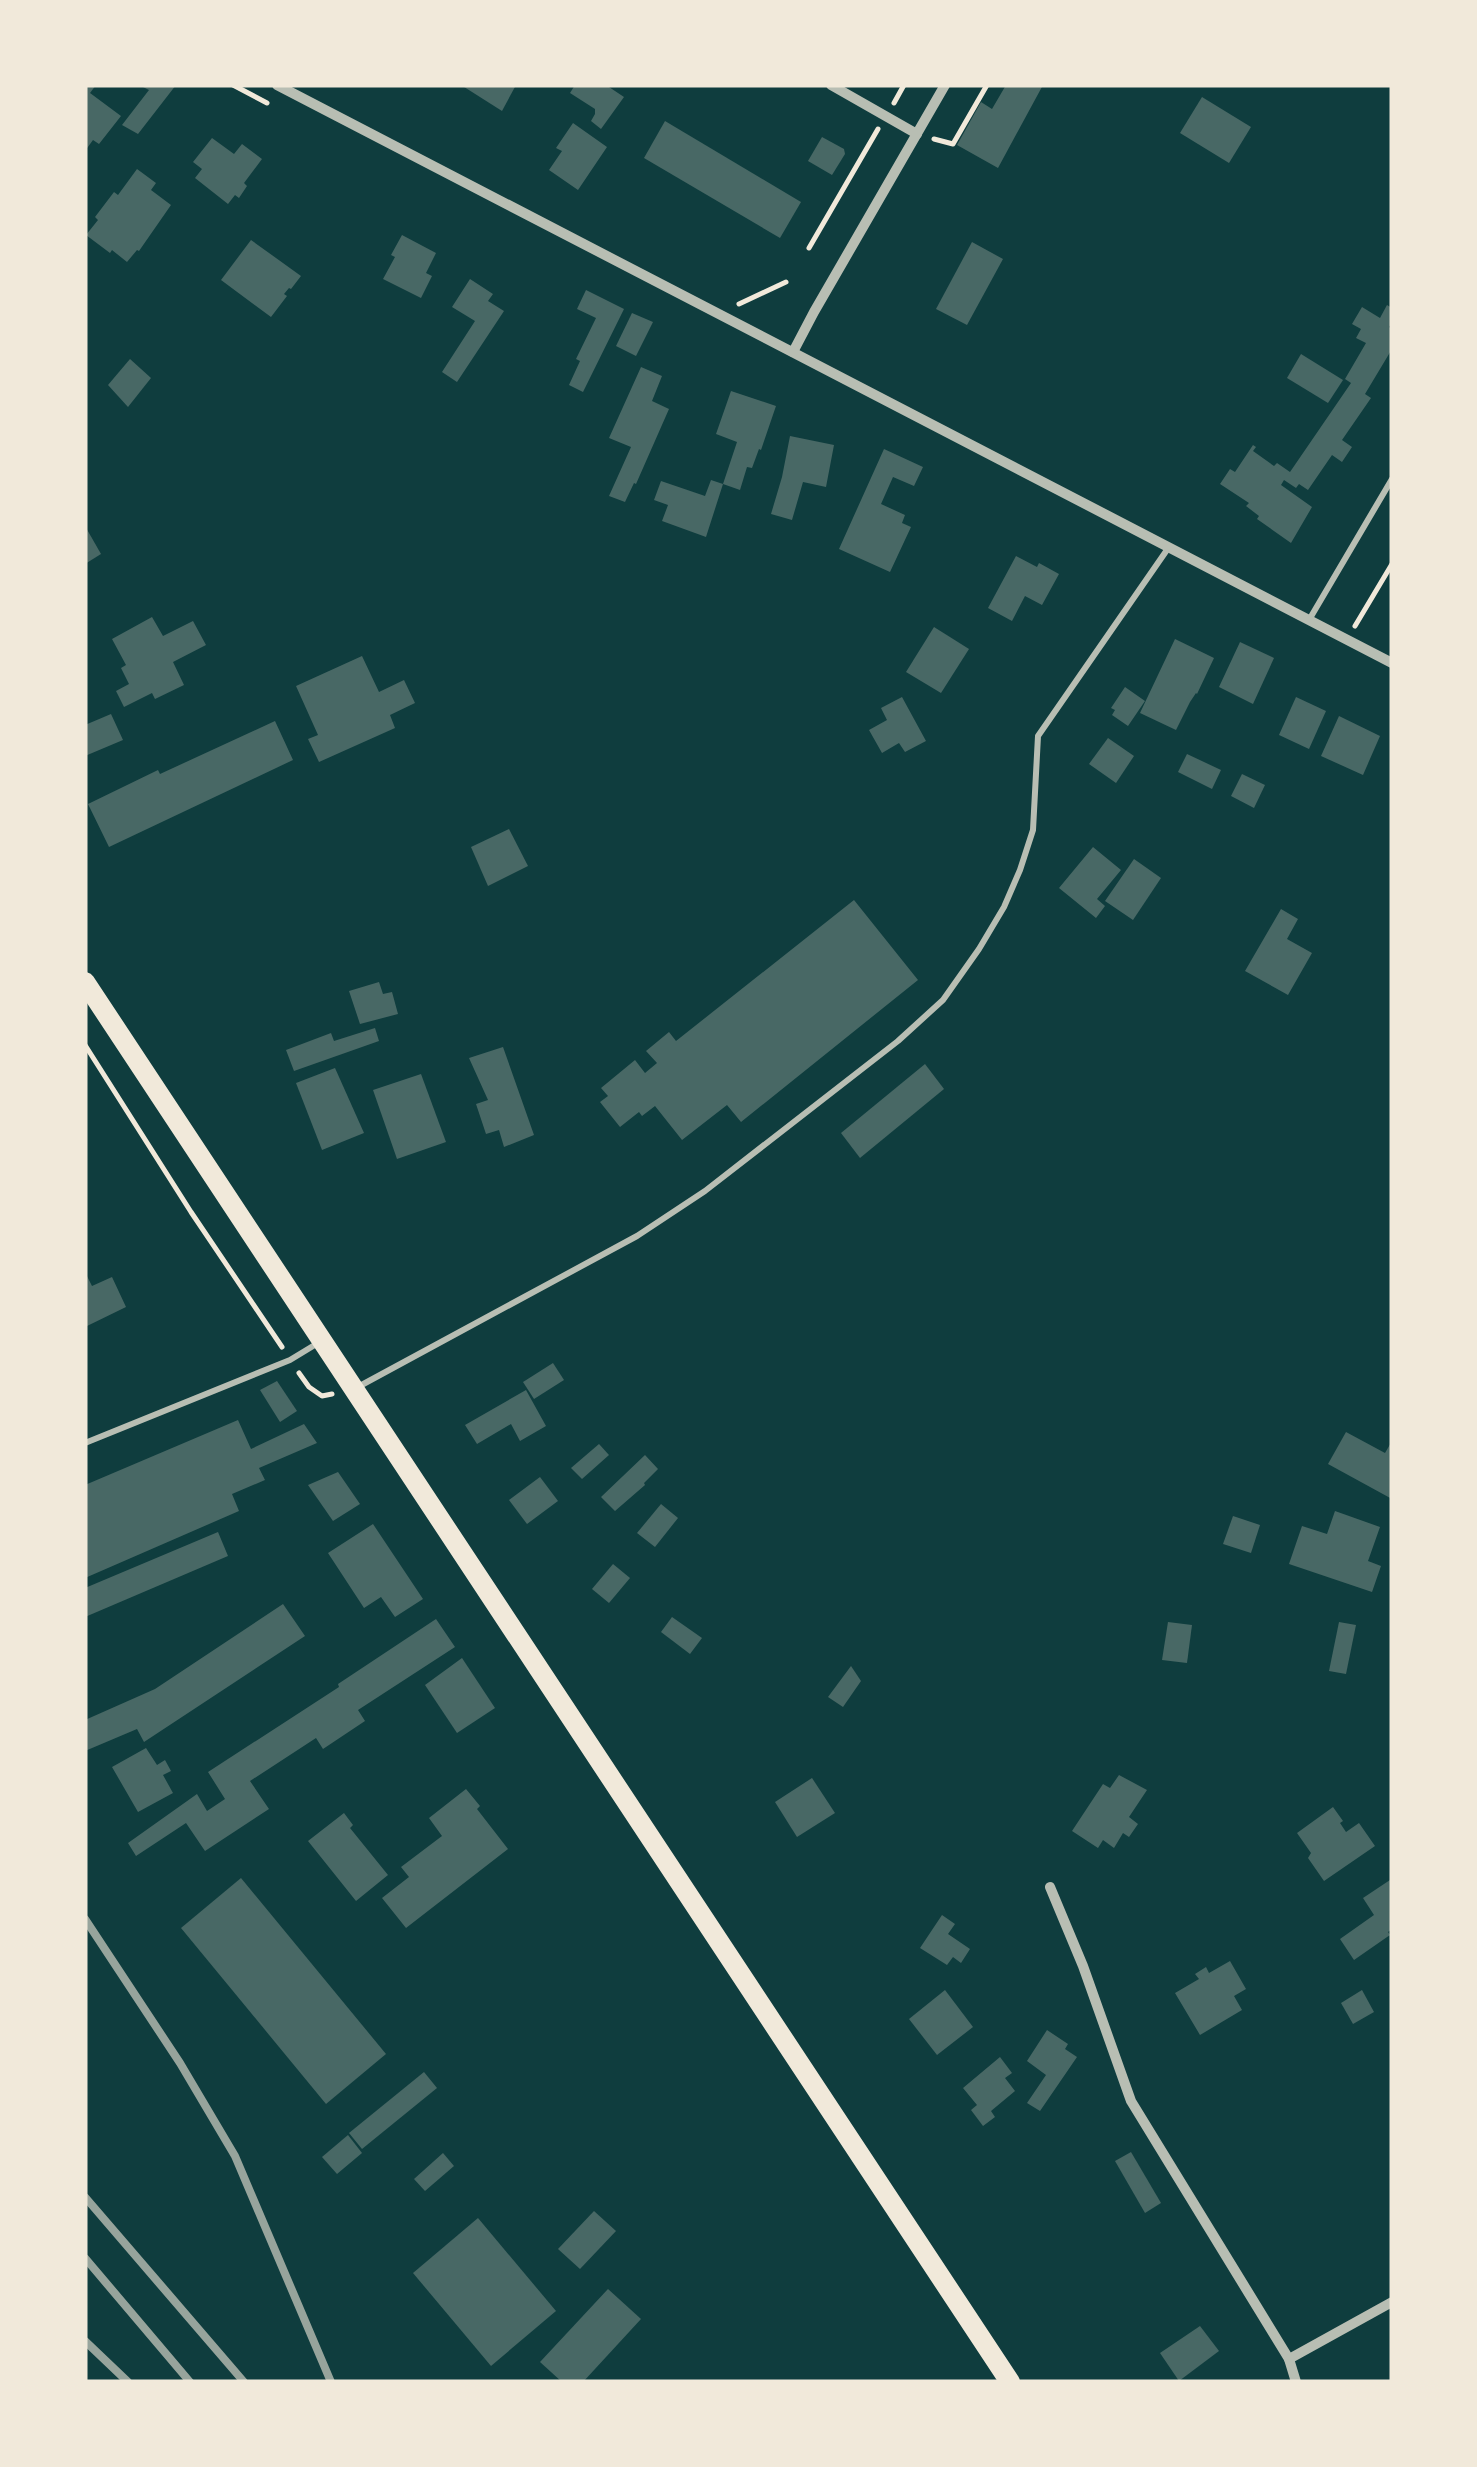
<svg xmlns="http://www.w3.org/2000/svg" width="1477" height="2467" font-family="Rubik,sans-serif">
<rect width="100%" height="100%" fill="#0f3d3e"/>
<g fill="#486865">
<polygon points="85,85 96,85 90,93 121,116 99,144 93,140 85,151"/>
<polygon points="139,85 176,85 138,134 122,125 149,90"/>
<polygon points="461,85 516,85 502,111"/>
<polygon points="575,85 606,85 624,97 601,129 591,121 595,114 595,109 570,93"/>
<polygon points="1006,85 1043,85 998,168 957,145 981,102 992,109"/>
<polygon points="1202,97 1251,127 1229,163 1180,133"/>
<polygon points="665,121 801,202 780,238 644,158"/>
<polygon points="573,123 607,147 578,190 549,170 562,151 556,148"/>
<polygon points="822,137 844,149 845,154 832,175 808,161"/>
<polygon points="212,138 234,154 242,144 262,159 244,183 247,186 239,198 235,195 228,204 195,178 202,169 193,162"/>
<polygon points="137,169 156,183 151,190 171,205 139,251 137,250 127,262 112,250 110,253 86,235 98,220 95,217 114,192 118,195"/>
<polygon points="402,235 436,253 426,273 432,276 421,298 383,279 395,257 391,255"/>
<polygon points="251,240 301,276 291,289 289,288 284,294 287,296 271,317 221,280"/>
<polygon points="972,242 1003,259 967,325 936,309"/>
<polygon points="470,279 493,294 488,301 504,311 457,382 442,372 475,321 452,307"/>
<polygon points="586,290 624,309 583,392 569,385 580,361 576,359 596,318 577,309"/>
<polygon points="1387,305 1392,308 1392,323 1389,327 1392,329 1392,349 1365,394 1371,398 1342,440 1352,447 1342,462 1332,455 1308,490 1299,484 1296,488 1284,480 1281,485 1312,507 1291,543 1257,519 1259,516 1246,506 1249,503 1220,484 1230,469 1235,472 1253,445 1256,447 1253,451 1274,466 1277,463 1290,472 1351,383 1345,379 1366,343 1356,338 1361,329 1352,324 1362,307 1380,318"/>
<polygon points="632,313 653,322 636,356 616,346"/>
<polygon points="1301,354 1343,380 1328,403 1287,378"/>
<polygon points="130,359 151,378 128,407 108,385"/>
<polygon points="641,367 662,376 652,401 669,409 636,484 634,483 625,502 609,496 631,447 609,438"/>
<polygon points="731,391 776,406 761,450 759,449 752,468 747,467 740,490 723,484 706,537 662,521 668,505 654,500 661,481 705,496 711,480 723,484 737,442 716,434"/>
<polygon points="790,436 834,445 826,487 803,482 792,520 771,514 782,477"/>
<polygon points="884,449 923,467 914,486 893,477 881,504 905,515 902,523 911,527 890,572 839,549"/>
<polygon points="85,526 101,554 85,564"/>
<polygon points="1016,556 1037,567 1039,563 1059,574 1042,605 1025,596 1012,621 988,608"/>
<polygon points="152,617 163,636 193,621 206,645 173,662 184,685 155,699 152,693 124,707 116,691 129,684 121,668 126,665 112,639"/>
<polygon points="934,627 969,649 941,693 906,672"/>
<polygon points="1175,639 1214,658 1197,694 1196,693 1190,702 1176,730 1140,713"/>
<polygon points="1240,642 1274,658 1253,704 1219,687"/>
<polygon points="362,656 379,692 404,680 415,703 390,715 395,728 319,762 308,739 318,735 296,686"/>
<polygon points="1125,687 1145,701 1128,726 1112,715 1115,710 1111,708"/>
<polygon points="902,697 926,741 905,752 899,743 882,753 869,730 887,720 881,708"/>
<polygon points="1296,697 1326,711 1309,749 1279,735"/>
<polygon points="111,714 123,740 85,756 85,725"/>
<polygon points="1339,716 1380,736 1363,775 1321,756"/>
<polygon points="275,721 293,760 109,847 88,804 158,770 160,774"/>
<polygon points="1108,738 1134,756 1116,783 1089,764"/>
<polygon points="1187,754 1221,770 1212,789 1178,772"/>
<polygon points="1242,774 1265,785 1254,808 1231,796"/>
<polygon points="509,829 528,866 488,886 471,847"/>
<polygon points="1093,847 1121,870 1097,899 1105,906 1096,918 1059,888"/>
<polygon points="1134,859 1161,878 1133,920 1105,901"/>
<polygon points="854,900 918,980 741,1122 727,1105 682,1140 655,1106 642,1116 639,1112 620,1127 600,1102 608,1096 601,1088 635,1060 645,1073 657,1063 646,1051 669,1032 676,1041"/>
<polygon points="1281,909 1298,919 1287,939 1312,953 1288,995 1245,971"/>
<polygon points="379,982 383,994 392,992 398,1014 360,1024 349,991"/>
<polygon points="375,1028 379,1041 294,1071 286,1050 331,1033 334,1041"/>
<polygon points="503,1047 534,1135 504,1147 499,1130 486,1134 476,1104 488,1100 469,1058"/>
<polygon points="925,1064 944,1089 860,1158 841,1133"/>
<polygon points="335,1068 364,1133 322,1150 296,1083"/>
<polygon points="421,1074 446,1142 397,1159 373,1090"/>
<polygon points="85,1272 92,1286 112,1277 126,1307 85,1327"/>
<polygon points="553,1363 564,1380 534,1399 523,1382"/>
<polygon points="277,1381 297,1411 280,1422 260,1390"/>
<polygon points="526,1390 546,1426 520,1441 511,1424 477,1444 465,1425"/>
<polygon points="238,1420 251,1449 304,1424 317,1443 259,1468 265,1480 232,1494 239,1511 85,1578 85,1485"/>
<polygon points="1346,1432 1385,1453 1392,1441 1392,1499 1328,1464"/>
<polygon points="599,1444 609,1455 582,1479 571,1468"/>
<polygon points="645,1455 658,1469 644,1483 645,1485 615,1511 601,1497"/>
<polygon points="338,1472 360,1504 333,1521 308,1485"/>
<polygon points="540,1477 558,1501 527,1524 509,1500"/>
<polygon points="661,1504 678,1518 655,1547 637,1533"/>
<polygon points="1335,1511 1380,1527 1368,1561 1381,1566 1372,1592 1289,1564 1302,1526 1327,1534"/>
<polygon points="1233,1516 1260,1525 1251,1553 1223,1544"/>
<polygon points="373,1524 423,1599 395,1617 381,1597 364,1608 328,1553"/>
<polygon points="218,1532 228,1556 85,1617 85,1588"/>
<polygon points="613,1564 630,1578 609,1603 592,1589"/>
<polygon points="283,1604 305,1636 144,1742 137,1729 85,1751 85,1720 155,1689"/>
<polygon points="672,1617 702,1638 690,1654 661,1632"/>
<polygon points="436,1619 455,1647 358,1710 365,1721 323,1749 316,1738 250,1781 269,1809 205,1851 186,1823 136,1856 128,1843 197,1794 207,1811 225,1799 208,1772 339,1687 338,1684"/>
<polygon points="1168,1622 1192,1625 1187,1663 1162,1660"/>
<polygon points="1339,1622 1356,1625 1346,1674 1329,1671"/>
<polygon points="462,1658 495,1708 457,1733 425,1685"/>
<polygon points="851,1666 861,1681 843,1707 828,1697"/>
<polygon points="146,1748 157,1765 165,1760 171,1771 163,1775 173,1793 138,1812 112,1767"/>
<polygon points="1119,1775 1147,1790 1129,1817 1138,1824 1129,1837 1123,1833 1114,1848 1103,1840 1098,1848 1072,1831 1103,1784 1110,1788"/>
<polygon points="812,1778 835,1813 797,1837 775,1802"/>
<polygon points="466,1789 480,1806 477,1809 508,1849 406,1928 382,1898 409,1877 401,1867 442,1836 429,1818"/>
<polygon points="1333,1807 1343,1821 1340,1823 1346,1832 1359,1823 1375,1846 1324,1881 1308,1858 1311,1853 1297,1833"/>
<polygon points="344,1813 353,1825 350,1828 388,1875 356,1901 308,1841"/>
<polygon points="241,1878 386,2054 326,2104 181,1928"/>
<polygon points="1390,1880 1392,1883 1392,1929 1388,1932 1390,1935 1354,1960 1340,1939 1374,1915 1363,1898"/>
<polygon points="942,1915 955,1924 948,1934 970,1949 961,1963 953,1957 947,1965 920,1948"/>
<polygon points="1230,1961 1246,1989 1234,1996 1242,2010 1200,2035 1175,1993 1199,1979 1195,1974 1206,1967 1209,1973"/>
<polygon points="945,1990 973,2027 937,2055 909,2019"/>
<polygon points="1362,1990 1374,2012 1353,2024 1341,2003"/>
<polygon points="1047,2030 1068,2044 1065,2049 1077,2057 1040,2111 1027,2103 1046,2075 1027,2061"/>
<polygon points="1000,2057 1012,2073 1005,2078 1015,2091 991,2111 995,2117 983,2126 971,2110 977,2105 963,2088"/>
<polygon points="424,2072 437,2088 362,2149 349,2133"/>
<polygon points="348,2135 362,2153 337,2174 322,2157"/>
<polygon points="1131,2152 1161,2203 1145,2213 1115,2161"/>
<polygon points="443,2153 454,2166 425,2191 414,2179"/>
<polygon points="594,2211 616,2231 580,2269 558,2249"/>
<polygon points="478,2218 556,2311 491,2366 413,2273"/>
<polygon points="608,2289 641,2319 583,2382 562,2382 540,2362"/>
<polygon points="1200,2326 1219,2351 1179,2381 1160,2353"/>
</g>
<g fill="none" stroke-linecap="round" stroke-linejoin="round">
<g stroke="#f1e9da" stroke-width="5">
<polyline points="233,85 267,103"/>
<polyline points="894,103 904,85"/>
<polyline points="934,139 953,144 987,85"/>
<polyline points="809,248 878,129"/>
<polyline points="739,304 786,282"/>
<polyline points="1355,626 1392,564"/>
<polyline points="85,1045 191,1212 282,1347"/>
<polyline points="299,1373 309,1387 322,1396 332,1394"/>
</g>
<g stroke="#b8beb3" stroke-width="6">
<polyline points="1309,620 1392,479"/>
<polyline points="356,1388 637,1236 705,1191 898,1041 943,1000 979,949 1004,907 1020,870 1033,830 1038,736 1169,547"/>
<polyline points="85,1443 290,1360 318,1343"/>
</g>
<g stroke="#b8beb3" stroke-width="10">
<polyline points="277,85 1392,663"/>
<polyline points="831,85 917,134"/>
<polyline points="793,352 814,312 945,85"/>
<polyline points="1050,1887 1083,1966 1131,2101 1289,2359 1392,2302"/>
<polyline points="1289,2359 1296,2382"/>
</g>
<polyline stroke="#f1e9da" stroke-width="20" points="85,982 1010,2382"/>
<g stroke="#97a49c" stroke-width="8">
<polyline points="85,1919 180,2063 235,2156 331,2382"/>
<polyline points="85,2197 244,2382"/>
<polyline points="85,2258 190,2382"/>
<polyline points="85,2341 128,2382"/>
</g>
</g>
<rect width="1477" height="2467" fill="none" stroke="#f1e9da" stroke-width="175"/>
</svg>
